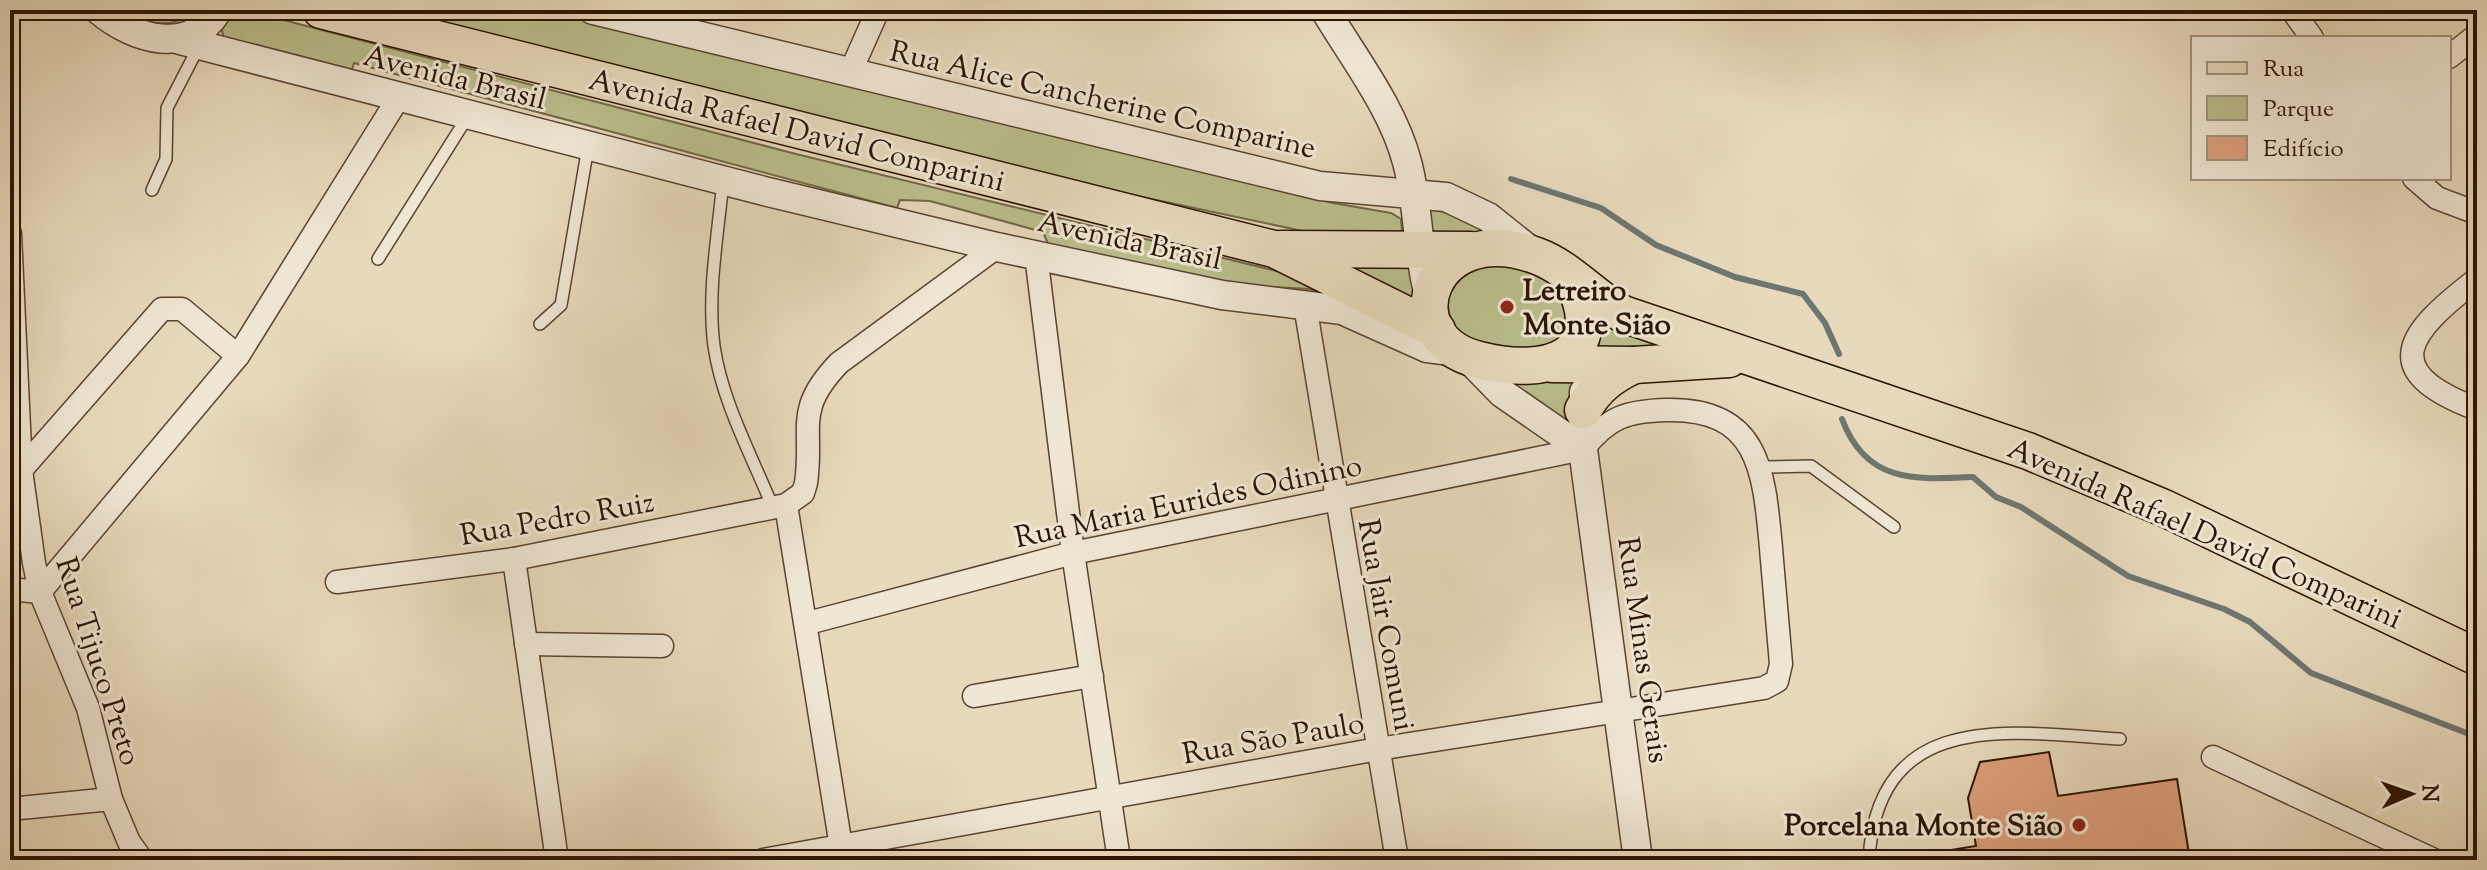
<svg xmlns="http://www.w3.org/2000/svg" width="2487" height="870" font-family="'Sorts Mill Goudy',serif">
<rect width="100%" height="100%" fill="#e7d9bb"/>
<filter id="stains"><feTurbulence type="fractalNoise" baseFrequency=".0025" numOctaves="4"/><feColorMatrix values="0 0 0 0 .2 0 0 0 0 .09 0 0 0 0 .02 0 0 0 .5 -.17"/></filter>
<radialGradient id="worn" r=".72"><stop offset=".6" stop-color="#630" stop-opacity="0"/><stop offset="1" stop-color="#630" stop-opacity=".3"/></radialGradient>
<g fill="#babe8d" stroke="#736848" stroke-width="2">
<path d="M121,10H196C173,31 145,24 121,10Z"/>
<polygon points="234,10 276,18 796,154 1289,274 1353,300 1309,289 1219,284 1048,244 1043,232 930,201 900,200 897,208 354,63 349,79 224,39 220,22 224,14"/>
<polygon points="399,10 550,10 1333,203 1391,213 1401,219 1402,231 1396,237 1321,235 1105,189 479,33"/>
<polygon points="1424,207 1470,219 1501,237 1427,236"/>
<polygon points="1309,255 1408,257 1416,306"/>
<polygon points="1525,264 1561,287 1569,336 1529,355 1464,338 1443,311 1447,284 1468,266"/>
<polygon points="1598,312 1688,347 1599,353"/>
<polygon points="1493,374 1575,375 1576,435"/>
</g>
<g fill="none" stroke-linecap="round" stroke-linejoin="round">
<g stroke="#6e7671" stroke-width="6">
<polyline points="1511,179 1601,208 1656,245 1735,277 1803,294 1825,323 1839,354"/>
<path d="M1842,419C1866,483 1914,480 1973,477L1996,497L2021,507L2128,576L2224,609L2250,622L2311,673L2477,737"/>
</g>
</g>
<polygon fill="#dd9f7b" stroke="#2c1304" stroke-width="2" points="2049,752 2058,796 2177,779 2190,860 1944,860 1944,851 1976,846 1968,798 1980,762"/>
<g fill="none" stroke-linecap="round" stroke-linejoin="round">
<g stroke="#5b4432" stroke-width="14">
<g id="service">
<path d="M723,181C718,235 707,292 714,346C722,402 752,456 773,508"/>
<polyline points="152,190 166,159 167,108 198,48"/>
<polyline points="378,259 468,116"/>
<polyline points="540,324 561,305 588,147"/>
<polyline points="1762,467 1811,466 1894,527"/>
<path d="M1869,860C1877,707 2012,732 2120,739"/>
</g>
</g>
<g stroke="#5b4432" stroke-width="25">
<g id="minor">
<polyline points="2292,10 2312,38"/>
<polyline points="2449,57 2477,35"/>
<polyline points="850,73 878,10"/>
<polyline points="2414,178 2437,198 2477,213"/>
<polyline points="10,234 21,470 34,563 40,592 88,708 111,799 129,842 142,860"/>
<polyline points="1036,255 1073,553 1119,860"/>
<path d="M2477,279C2410,331 2373,370 2477,409"/>
<polyline points="1305,305 1397,860"/>
<polyline points="14,470 21,470 162,309 182,309 238,356"/>
<polyline points="786,505 843,859"/>
<polyline points="514,559 557,860"/>
<path d="M337,582L514,559L786,505L803,493L806,483C814,427 793,411 839,363L997,247"/>
<polyline points="10,589 40,592"/>
<polyline points="40,592 238,356 399,97"/>
<polyline points="526,644 662,646"/>
<polyline points="974,696 1092,676"/>
<polyline points="2213,757 2434,860"/>
<polyline points="10,809 111,799"/>
<path d="M763,860L1378,749L1764,688L1777,681L1781,664C1778,626 1774,587 1771,548C1764,474 1761,408 1667,410C1627,411 1608,417 1583,449L1073,553L808,623"/>
</g>
</g>
<g stroke="#5b4432" stroke-width="31">
<g id="tertiary">
<path d="M99,10C134,40 190,56 218,10"/>
<polyline points="593,10 1320,186 1446,197 1488,217 1537,256"/>
<path d="M1325,10C1353,57 1393,108 1407,162C1419,206 1417,252 1429,296"/>
<polyline points="180,40 764,191 997,247 1222,295 1342,310 1427,348 1459,352"/>
<polyline points="1467,357 1502,393 1583,449"/>
<polyline points="1584,392 1583,449 1638,860"/>
</g>
</g>
<g stroke="#2c1304" stroke-width="39">
<g id="primary">
<polyline points="321,10 1274,249 1437,330"/>
<polyline points="1281,249 1471,250"/>
<path d="M1571,278C1613,359 1545,377 1479,360C1389,338 1430,216 1537,256C1569,268 1593,297 1623,314L2028,451L2164,508L2477,657"/>
<polyline points="1552,364 1634,365 1729,359"/>
<path d="M1583,410C1596,387 1611,376 1634,365"/>
</g>
</g>
<use href="#service" stroke="#efe6d3" stroke-width="11"/>
<use href="#minor" stroke="#efe6d3" stroke-width="22"/>
<use href="#tertiary" stroke="#efe6d3" stroke-width="28"/>
<use href="#primary" stroke="#e7d9bb" stroke-width="36"/>
</g>
<g fill="#8f2418" stroke="#efe6d3" stroke-width="3">
<circle cx="1507" cy="307" r="8"/>
<circle cx="2079" cy="825" r="8"/>
</g>
<g text-anchor="middle" stroke-width="6" stroke-linejoin="round" paint-order="stroke">
<g font-size="30" fill="#2c1304" stroke="#efe6d3">
<text transform="translate(455 77) rotate(14)" y="10">Avenida Brasil</text>
<text transform="translate(1103 99) rotate(13)" y="10">Rua Alice Cancherine Comparine</text>
<text transform="translate(797 130) rotate(14)" y="10">Avenida Rafael David Comparini</text>
<text transform="translate(1130 240) rotate(12)" y="10">Avenida Brasil</text>
<text transform="translate(1188 501) rotate(-12)" y="10">Rua Maria Eurides Odinino</text>
<text transform="translate(557 518) rotate(-10)" y="10">Rua Pedro Ruiz</text>
<text transform="translate(2205 533) rotate(24)" y="10">Avenida Rafael David Comparini</text>
<text transform="translate(1387 625) rotate(80)" y="10">Rua Jair Comuni</text>
<text transform="translate(1644 650) rotate(82)" y="10">Rua Minas Gerais</text>
<text transform="translate(99 661) rotate(72)" y="10">Rua Tijuco Preto</text>
<text transform="translate(1273 738) rotate(-10)" y="10">Rua São Paulo</text>
</g>
<g font-size="30" font-weight="bold" fill="#2c1304" stroke="#efe6d3" text-anchor="start">
<text x="1523" y="300">Letreiro<tspan x="1523" dy="34">Monte Sião</tspan></text>
<text x="2063" y="835" text-anchor="end">Porcelana Monte Sião</text>
</g>
</g>
<rect width="2487" height="870" fill="none" stroke="#e7d9bb" stroke-width="40"/>
<rect x="12" y="12" width="2463" height="846" fill="none" stroke="#2c1304" stroke-width="4"/>
<rect x="20" y="20" width="2447" height="830" fill="none" stroke="#2c1304" stroke-width="2"/>
<rect x="2191" y="36" width="260" height="144" fill="#efe6d3" stroke="#a19280" stroke-width="2"/>
<rect x="2207" y="62" width="40" height="12" fill="#e7d9bb" stroke="#a19280" stroke-width="2"/>
<text x="2263" y="76" font-size="24" fill="#2c1304">Rua</text>
<rect x="2207" y="96" width="40" height="24" fill="#babe8d" stroke="#a19280" stroke-width="2"/>
<text x="2263" y="116" font-size="24" fill="#2c1304">Parque</text>
<rect x="2207" y="136" width="40" height="24" fill="#dd9f7b" stroke="#a19280" stroke-width="2"/>
<text x="2263" y="156" font-size="24" fill="#2c1304">Edifício</text>
<g transform="translate(2411 794) rotate(88)" stroke="#efe6d3" stroke-width="6" paint-order="stroke">
<path d="M0-6L14 30L0 20L-14 30Z" fill="#2c1304"/>
<text y="-12" font-size="22" font-weight="bold" text-anchor="middle" fill="#2c1304">N</text>
</g>
<rect width="100%" height="100%" filter="url(#stains)"/>
<rect width="100%" height="100%" fill="url(#worn)"/>
</svg>
